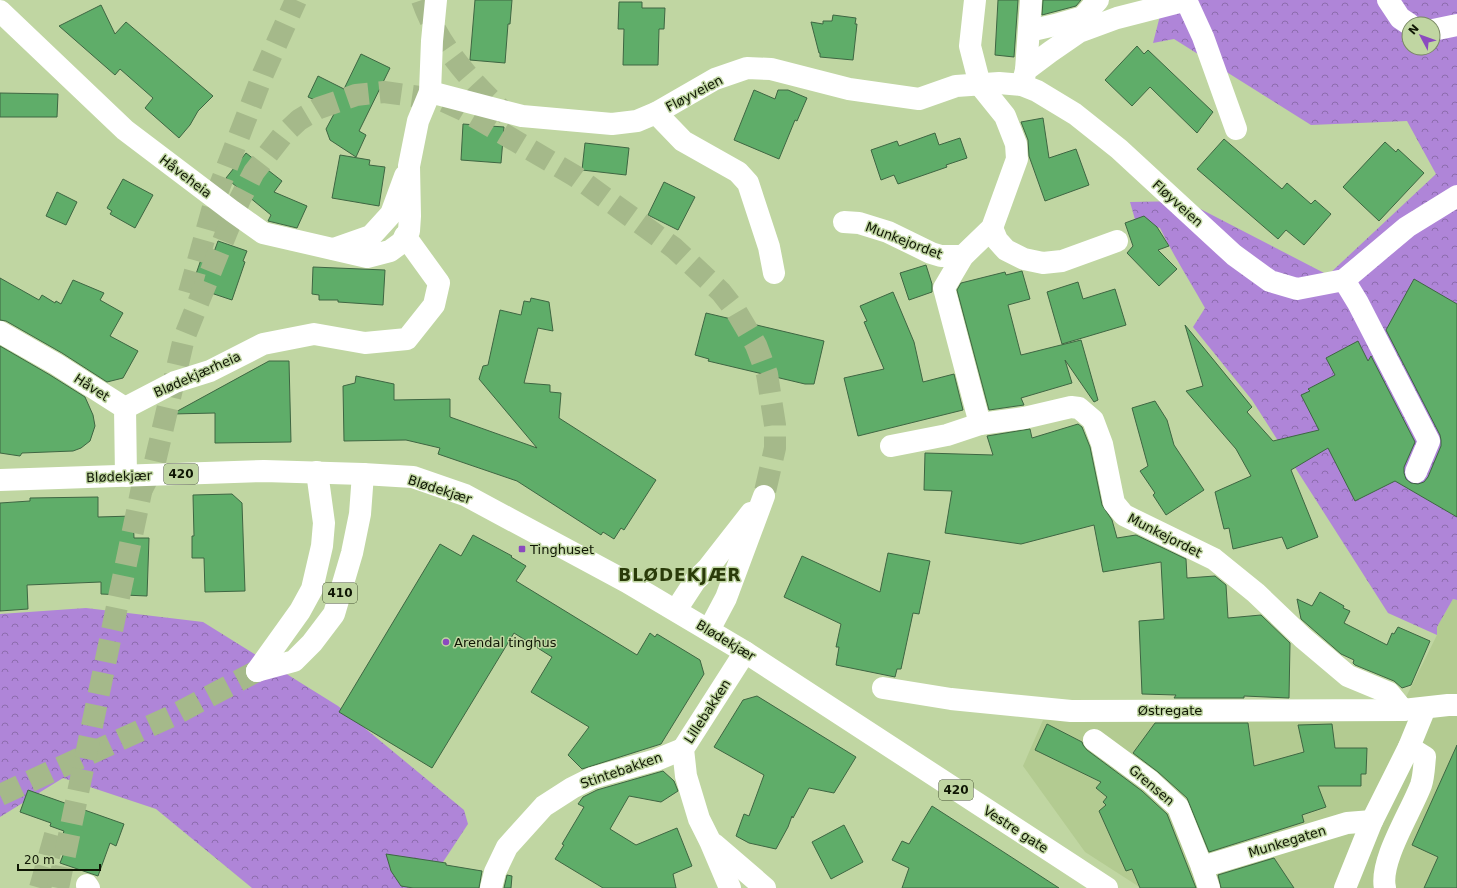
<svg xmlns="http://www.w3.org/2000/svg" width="1457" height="888" font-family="'DejaVu Sans',sans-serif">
<defs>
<pattern id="forest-crowns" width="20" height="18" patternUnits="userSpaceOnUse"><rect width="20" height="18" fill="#af85d8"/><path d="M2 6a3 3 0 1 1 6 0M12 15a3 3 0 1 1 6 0" fill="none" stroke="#8d6cad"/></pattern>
</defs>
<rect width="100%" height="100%" fill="#c0d6a2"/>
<polygon fill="#b3cb91" points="1453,599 1457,600 1457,888 1141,888 1085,852 1023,766 1043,720 1395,719 1437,635 1437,627"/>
<g fill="url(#forest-crowns)" fill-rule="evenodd">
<path d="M1164,0H1457V600L1453,599L1437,627V635L1388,613L1252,400L1193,327L1205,308C1190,281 1173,255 1160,228L1144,223H1136L1130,202L1185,201L1328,275L1436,174L1407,121L1311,125L1174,39L1153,43ZM1409,24H1433V48H1409Z"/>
<polygon points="86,608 203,622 338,706 464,810 468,824 426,888 252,888 156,809 63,778 0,817 0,614"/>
</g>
<g fill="#5fad69" stroke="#3e6642">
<polygon points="475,0 512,0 510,24 508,24 505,63 470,60"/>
<polygon points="998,0 1018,0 1014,57 995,55"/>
<polygon points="1043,0 1081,0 1076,6 1042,15"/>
<polygon points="619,2 642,2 642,8 665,8 664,29 659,29 658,65 623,65 624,29 618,29"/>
<polygon points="101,5 115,34 126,22 213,96 198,111 190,125 179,138 145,108 153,98 120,69 115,75 59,26"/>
<polygon points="833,15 856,18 855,24 857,24 853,60 820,57 820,53 819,53 811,22 823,24 823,21 832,21"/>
<polygon points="1137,46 1144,54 1148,50 1213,112 1197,133 1150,87 1132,106 1105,80"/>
<polygon points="361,54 390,68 359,131 366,135 356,157 330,140 326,129 334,114 317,106 319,102 308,97 318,76 344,89"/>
<polygon points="754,90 775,99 778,90 788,90 807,98 797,121 795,120 779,159 734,140"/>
<polygon points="0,93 58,94 57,117 0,117"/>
<polygon points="1043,118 1049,158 1076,149 1089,185 1045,201 1029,156 1028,140 1021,122"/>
<polygon points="463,124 504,127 501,163 461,160"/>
<polygon points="935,133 939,145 960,138 967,158 946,165 947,167 898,184 894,175 881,180 871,150 897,141 899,146"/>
<polygon points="1224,139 1282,189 1287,183 1311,204 1315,200 1331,214 1304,245 1286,230 1278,239 1197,169"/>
<polygon points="1385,142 1396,152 1398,149 1424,173 1379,221 1343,187"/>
<polygon points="585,143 629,148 626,175 582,170"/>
<polygon points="246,153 282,181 274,192 307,206 297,228 268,221 271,215 226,178"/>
<polygon points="340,155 370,160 369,165 385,167 379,206 332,198"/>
<polygon points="123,179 153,195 135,228 110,214 112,211 107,208"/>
<polygon points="664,182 695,197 678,230 648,215"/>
<polygon points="57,192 77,202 66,225 46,216"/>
<polygon points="1144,216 1157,227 1169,246 1158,250 1177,269 1159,286 1127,253 1133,246 1125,223"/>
<polygon points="218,241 247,251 243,261 245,262 232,300 199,289 203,276 196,274 205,248 214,252"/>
<polygon points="926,265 932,284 932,292 909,300 900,273"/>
<polygon points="313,267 385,270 383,305 338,302 338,300 319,300 319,295 312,294"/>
<polygon points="1022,271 1030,299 1008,305 1021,355 1081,340 1098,400 1094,402 1065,360 1072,383 1021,398 1024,405 989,410 957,290 961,283 1005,272 1006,275"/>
<polygon points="0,278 39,300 42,295 55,303 56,301 61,304 73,280 104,293 100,300 123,313 110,336 138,351 123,378 107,382 62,353 6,321 0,320"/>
<polygon points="1414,279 1457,304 1457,517 1395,481 1355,501 1328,448 1291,470 1318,537 1287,549 1282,537 1233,549 1229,528 1224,529 1215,492 1251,476 1236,449 1186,391 1203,386 1185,325 1252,407 1247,412 1273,441 1319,430 1301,395 1310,391 1308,389 1335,375 1326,358 1358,341 1368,361 1371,356 1415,442 1404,467 1404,473 1406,479 1411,483 1418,484 1424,482 1428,477 1441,446 1441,440 1440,435 1386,330"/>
<polygon points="1078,282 1083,299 1115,289 1126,325 1062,344 1047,292"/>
<polygon points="893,292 914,342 923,382 954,374 963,410 858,436 844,378 884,369 864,322 867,321 860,306"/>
<polygon points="531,298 549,302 553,331 538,328 524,383 550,385 550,392 561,393 559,418 656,480 624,530 621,528 614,539 603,532 601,535 517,481 438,454 440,448 406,440 344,441 343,386 355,383 356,376 394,384 394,400 450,399 450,417 537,448 479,379 483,366 488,365 500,310 521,315 524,301 530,302"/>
<polygon points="706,313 824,341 814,384 805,384 708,361 709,359 695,355"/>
<polygon points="0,346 50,375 85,397 93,415 95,426 90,441 81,448 73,451 22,453 20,456 0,453"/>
<polygon points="269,361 289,361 291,442 215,443 215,413 172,414"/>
<polygon points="1155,401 1167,420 1174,445 1204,490 1166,515 1153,495 1155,493 1140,471 1148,466 1132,408"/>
<polygon points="1078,424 1082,427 1090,447 1102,505 1112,520 1117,538 1136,535 1186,559 1187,578 1215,576 1226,585 1228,618 1261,615 1290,643 1289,698 1244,696 1244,698 1174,698 1176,695 1142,694 1139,621 1164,619 1161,562 1103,572 1094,525 1021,544 945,533 952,491 924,490 925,453 993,455 987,436 1030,429 1032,438"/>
<polygon points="232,494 242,503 245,591 205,592 204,558 192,558 192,536 194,536 193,495"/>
<polygon points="98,497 98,517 133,516 134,538 149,538 147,596 101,594 101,582 27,585 28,609 0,611 0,503 30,501 30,498"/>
<polygon points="473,535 512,556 511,557 526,566 516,581 637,655 650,633 655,637 657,634 700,660 704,674 661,744 582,769 568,755 589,727 531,692 552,657 514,633 432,768 339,712 440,544 461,556"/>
<polygon points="888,553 930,561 919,614 913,613 901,669 897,669 895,677 836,665 839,647 836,647 841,624 784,597 802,556 880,592"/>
<polygon points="1320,592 1344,606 1343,608 1350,611 1344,623 1387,645 1392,633 1394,634 1398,627 1430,641 1411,685 1402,688 1394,681 1355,665 1353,663 1354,660 1341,654 1301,619 1297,599 1312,606"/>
<polygon points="757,696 856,757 834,793 809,788 793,818 792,816 788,827 776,849 749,843 736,836 744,814 749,816 764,775 714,747 743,700"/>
<polygon points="1155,723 1248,723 1254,766 1304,752 1298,725 1332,724 1335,748 1367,748 1366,774 1361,774 1361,786 1318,786 1326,807 1302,815 1304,822 1209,852 1187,798 1158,772 1133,753"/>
<polygon points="1047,724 1082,742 1083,745 1087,750 1142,791 1167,814 1196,888 1140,888 1132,869 1126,871 1099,811 1106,805 1103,802 1107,797 1096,788 1101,782 1035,750"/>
<polygon points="1457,745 1457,888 1424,888 1438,857 1412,845"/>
<polygon points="663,771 674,781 678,791 661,802 629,796 610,829 636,845 677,828 692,866 673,874 676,888 603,888 555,859 564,845 562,844 584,807 578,804 583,797 597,790"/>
<polygon points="28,790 124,824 116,846 110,843 98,876 60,863 67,845 60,843 64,831 50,826 51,823 20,812"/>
<polygon points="932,806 985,840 1059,888 902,888 909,868 892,860 902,841 909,844"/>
<polygon points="844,825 863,862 831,879 812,842"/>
<polygon points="386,854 446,863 446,865 482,871 479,888 413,888 401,886 391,871"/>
<polygon points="1274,858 1294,888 1221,888 1218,875"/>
<polygon points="507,875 512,876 511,888 504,888"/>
</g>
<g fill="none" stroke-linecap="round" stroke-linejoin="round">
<g stroke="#a5b98a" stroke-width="22" stroke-dasharray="22 11" stroke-linecap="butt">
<path d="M422,0C438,46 472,83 507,115"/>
<polyline points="189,293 217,193 263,74 296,0"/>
<polyline points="141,491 154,466 184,338 240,199 254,172 282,136 299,120 319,108 356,95 384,92 441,100 463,110 575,176 674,248 721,292 736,311 756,345 767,374 775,425 775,448 764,496"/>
<polyline points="0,795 174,715 257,671"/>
<polyline points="40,888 57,828"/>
<polyline points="58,888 144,478"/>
</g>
<g stroke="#fff" stroke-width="22">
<polyline points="975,0 970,46 980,85 1005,116 1016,144 1017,159 992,228 963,256 944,288 980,424"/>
<polyline points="1186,0 1203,37 1236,129"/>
<polyline points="1388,0 1400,18 1409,24"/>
<polyline points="0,11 125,130 232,211 263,233 367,257 390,251 401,243 409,231 410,216 409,166 418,121 430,92 432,41 436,0"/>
<polyline points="1433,30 1457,25"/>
<polyline points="1029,31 1055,25 1083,17 1098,0"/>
<polyline points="1026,70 1031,0"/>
<polyline points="1022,85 1026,70 1050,52 1079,32 1117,18 1187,0"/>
<polyline points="430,92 522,116 612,124 637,121 656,113 715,79 747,68 771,69 849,89 919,99 956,86 999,83 1022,85 1037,91 1075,114 1119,149 1234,255 1270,281 1297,289 1344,280 1407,227 1457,196"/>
<polyline points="656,113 683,141 738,172 748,183 769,247 774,273"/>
<polyline points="844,222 859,223 888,232 931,253 941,256 963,256"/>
<polyline points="992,228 997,240 1006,250 1024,259 1043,263 1062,261 1117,241"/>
<polyline points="334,249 371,236 391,214 405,176"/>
<polyline points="1344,280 1358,303 1429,441 1416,472"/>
<polyline points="0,332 56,364 125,408 126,476"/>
<polyline points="125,408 175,382 210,371 263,344 314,334 365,343 407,339 434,305 439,283 405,236"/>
<polyline points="891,446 947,435 980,424 1024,418 1071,407 1079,408 1093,420 1102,444 1114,503 1124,515 1214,559 1256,593 1303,638 1348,676 1389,693 1403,710"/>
<polyline points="883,688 951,699 1071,711 1403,710 1448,705 1457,705"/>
<polyline points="1094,740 1150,781 1178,807 1202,867 1209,888"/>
<polyline points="714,844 765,888"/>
<polyline points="1202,867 1347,823 1372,821"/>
<polyline points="87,885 89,888"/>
<polyline points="491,888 495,872 507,847 544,806 572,788 592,778 656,760 683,749"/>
<polyline points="730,888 710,841 699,819 686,776 683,749 745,652"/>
<polyline points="1345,888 1372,821 1409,747 1425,708"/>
<path d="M1385,888C1379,861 1411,812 1421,785C1424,776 1424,766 1425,757L1409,747"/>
</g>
<g stroke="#fff" stroke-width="22">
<polyline points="0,480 264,471 363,474 413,477 465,495 627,582 745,652 1107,888"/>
<polyline points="676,610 695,581 708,568 751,513"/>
<polyline points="709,630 726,598 764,496"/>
<polyline points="257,671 294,661 312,643 334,614 352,553 360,514 363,474"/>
<polyline points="257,671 300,611 312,589 322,546 324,523 317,472"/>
</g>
</g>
<g fill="#8b4abf" stroke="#c0d6a2" stroke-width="1.5">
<rect x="518" y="545" width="8" height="8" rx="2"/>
<circle cx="446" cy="642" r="4"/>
</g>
<g text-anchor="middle" stroke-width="3" stroke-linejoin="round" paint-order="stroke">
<g fill="#c0d6a2" stroke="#445033" stroke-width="1">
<rect x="164" y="464" width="34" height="20" rx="3"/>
<rect x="323" y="583" width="34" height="20" rx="3"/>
<rect x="939" y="780" width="34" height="20" rx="3"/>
</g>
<g font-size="12" font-weight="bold" fill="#0f1604">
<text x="181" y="478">420</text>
<text x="340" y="597">410</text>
<text x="956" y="794">420</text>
</g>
<g font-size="13" fill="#0f1604" stroke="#c0d6a2">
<text transform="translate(694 93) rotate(-28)" y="5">Fløyveien</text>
<text transform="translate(186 176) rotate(37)" y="5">Håveheia</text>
<text transform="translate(1178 203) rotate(42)" y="5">Fløyveien</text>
<text transform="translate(904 240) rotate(21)" y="5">Munkejordet</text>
<text transform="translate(197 374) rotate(-24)" y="5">Blødekjærheia</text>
<text transform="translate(92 387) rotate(33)" y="5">Håvet</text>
<text transform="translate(119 476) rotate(-2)" y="5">Blødekjær</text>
<text transform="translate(440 489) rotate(18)" y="5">Blødekjær</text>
<text transform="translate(1165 535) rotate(27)" y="5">Munkejordet</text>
<text transform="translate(726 640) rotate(31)" y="5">Blødekjær</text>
<text x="1170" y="715">Østregate</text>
<text transform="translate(707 711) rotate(-57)" y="5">Lillebakken</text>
<text transform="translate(621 770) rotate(-19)" y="5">Stintebakken</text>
<text transform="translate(1152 785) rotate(40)" y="5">Grensen</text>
<text transform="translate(1016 829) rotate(33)" y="5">Vestre gate</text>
<text transform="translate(1287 841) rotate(-17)" y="5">Munkegaten</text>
</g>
<g font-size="13" fill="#0f1604" stroke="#c0d6a2" text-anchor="start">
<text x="530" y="554">Tinghuset</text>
<text x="454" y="647">Arendal tinghus</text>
</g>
<g font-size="17" font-weight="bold" letter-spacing="1" fill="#2a3b0a" stroke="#c0d6a2">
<text x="680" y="581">BLØDEKJÆR</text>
</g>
</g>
<g transform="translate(1421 36) rotate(311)"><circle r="19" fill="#c0d6a2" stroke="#798963"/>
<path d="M0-3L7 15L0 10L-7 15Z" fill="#8b4abf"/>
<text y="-6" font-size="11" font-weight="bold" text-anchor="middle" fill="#0f1604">N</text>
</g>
<path d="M18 864v6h82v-6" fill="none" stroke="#0f1604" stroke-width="2"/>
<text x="24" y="864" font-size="12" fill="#0f1604" stroke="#c0d6a2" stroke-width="3" paint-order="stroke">20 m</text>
</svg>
